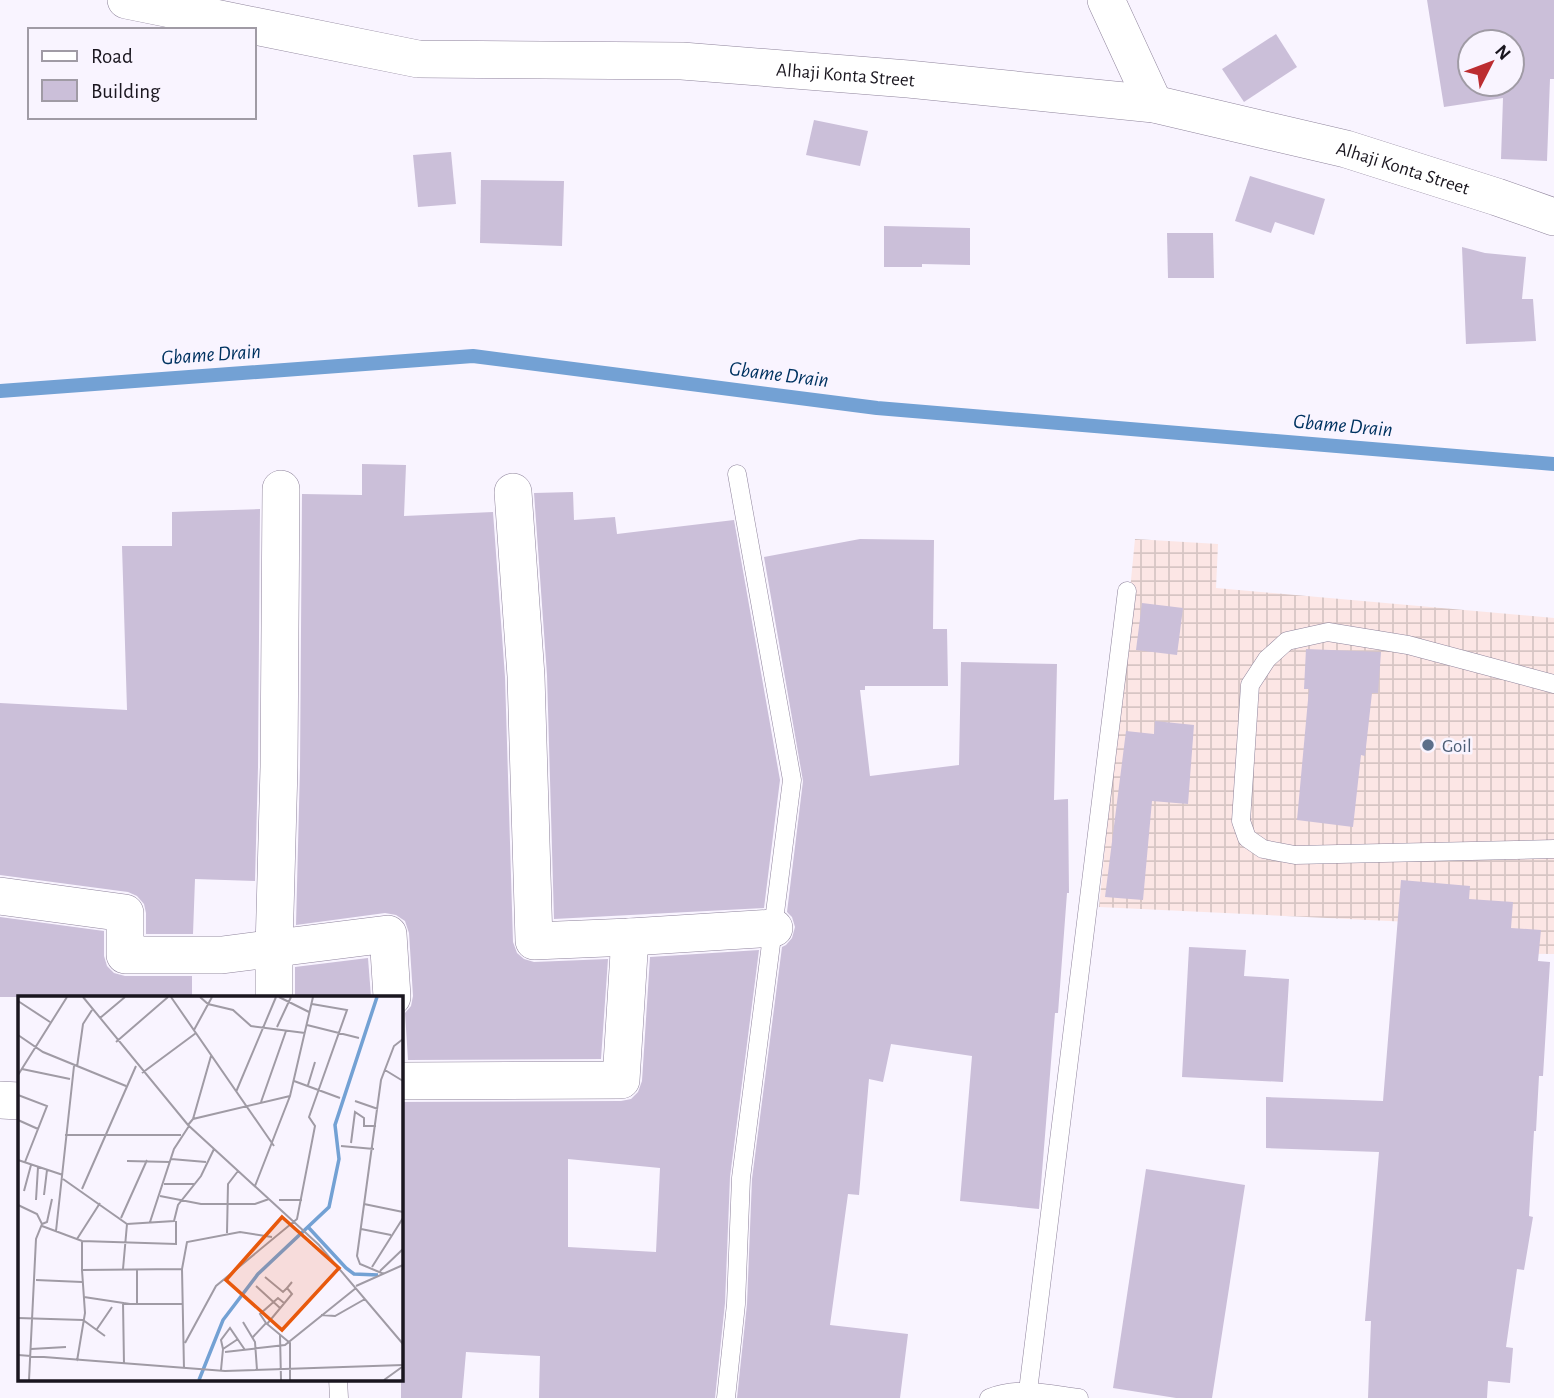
<svg xmlns="http://www.w3.org/2000/svg" width="1554" height="1398" font-family="'Alegreya Sans',sans-serif">
<defs>
<pattern id="industrial-grid" width="8" height="8" patternUnits="userSpaceOnUse" patternTransform="scale(1.75)"><rect width="8" height="8" fill="#fce6e5"/><path d="M0 4h8M4 0v8" fill="none" stroke="#d7c5c4"/></pattern>
</defs>
<rect width="100%" height="100%" fill="#f9f4ff"/>
<polygon fill="url(#industrial-grid)" points="1135,539 1218,544 1216,588 1554,618 1554,954 1474,953 1472,925 1099,907"/>
<g fill="none" stroke-linecap="round" stroke-linejoin="round">
<polyline stroke="#73a1d4" stroke-width="14" points="0,391 473,356 877,408 1554,464"/>
</g>
<g fill="#cbbfd9" fill-rule="evenodd">
<path d="M1427,0H1554V79H1550L1547,161L1501,159L1503,98L1444,107ZM1470,42H1512V84H1470Z"/>
<polygon points="1276,34 1297,67 1244,102 1222,69"/>
<polygon points="814,120 868,131 860,166 806,155"/>
<polygon points="451,152 456,204 418,207 413,155"/>
<polygon points="1250,176 1325,199 1314,235 1275,222 1271,233 1235,221"/>
<polygon points="481,180 564,181 562,246 480,243"/>
<polygon points="884,226 970,228 970,265 922,264 922,267 884,267"/>
<polygon points="1167,233 1213,233 1214,278 1168,278"/>
<polygon points="1462,247 1485,253 1526,257 1522,299 1533,299 1536,341 1466,344"/>
<polygon points="362,464 406,465 404,516 493,512 505,677 513,942 517,953 524,959 534,962 608,959 601,1059 408,1060 405,1013 411,1006 413,996 409,933 405,921 396,915 385,913 296,925 300,767 302,494 362,495"/>
<polygon points="573,492 574,520 615,517 617,534 734,520 780,780 764,908 554,919 547,675 534,493"/>
<polygon points="260,509 258,767 255,881 195,879 193,934 146,934 146,913 144,904 137,896 128,892 0,875 0,703 127,710 122,546 172,546 172,512"/>
<polygon points="860,539 934,540 933,629 947,629 948,686 865,686 865,690 860,690 870,776 959,765 961,662 1057,664 1054,800 1068,799 1069,893 1067,893 1058,1013 1055,1013 1039,1209 960,1201 972,1056 891,1044 883,1082 869,1079 859,1195 848,1194 830,1325 908,1334 900,1398 737,1398 747,1304 752,1179 782,947 786,945 792,938 795,927 792,917 787,912 803,781 764,557"/>
<polygon points="1142,603 1183,608 1177,655 1136,650"/>
<polygon points="1306,649 1381,652 1378,693 1372,693 1365,756 1361,755 1353,827 1297,820 1309,689 1304,689"/>
<polygon points="1155,721 1194,725 1188,804 1152,801 1143,900 1105,897 1126,731 1154,734"/>
<polygon points="1401,880 1470,886 1469,899 1513,902 1511,928 1541,930 1538,961 1550,962 1543,1076 1539,1076 1536,1131 1534,1131 1529,1216 1533,1217 1524,1270 1517,1269 1506,1347 1513,1348 1510,1383 1488,1381 1487,1398 1368,1398 1371,1321 1365,1321 1379,1152 1266,1148 1266,1097 1383,1101"/>
<polygon points="0,917 104,931 104,956 107,966 114,973 125,976 192,976 192,997 0,997"/>
<polygon points="1189,947 1246,950 1244,976 1289,979 1283,1082 1182,1077"/>
<path d="M759,950L730,1177L725,1303L715,1398H539L540,1356L466,1352L462,1398H401V1102L621,1101L631,1099L638,1092L642,1081L650,957ZM568,1159L660,1168L656,1252L568,1247Z"/>
<polygon points="368,958 371,997 295,997 295,967"/>
<polygon points="1146,1169 1245,1185 1212,1398 1176,1398 1113,1388"/>
</g>
<g fill="none" stroke-linecap="round" stroke-linejoin="round">
<g stroke="#8f849c" stroke-width="19">
<g id="lane">
<polyline points="1554,684 1408,645 1328,632 1287,641 1267,659 1250,685 1241,821 1247,838 1263,849 1295,855 1554,849"/>
<polyline points="338,1379 339,1398"/>
<polyline points="1028,1391 1127,591"/>
<polyline points="726,1398 736,1304 741,1178 792,780 737,474"/>
<path d="M989,1398C1019,1386 1049,1394 1079,1398"/>
</g>
</g>
<g stroke="#8f849c" stroke-width="38">
<g id="street">
<path id="s1" d="M126,0L418,59L682,61L908,79L1154,104L1346,149L1497,197L1554,217"/>
<polyline points="1106,0 1154,104"/>
<polyline points="513,492 526,676 534,941 630,937"/>
<polyline points="0,896 125,913 125,955 222,955 388,934 392,997"/>
<polyline points="274,997 274,949 279,767 281,489"/>
<polyline points="401,1081 621,1080 630,937 774,928"/>
<polyline points="0,1100 19,1101"/>
</g>
</g>
<use href="#lane" stroke="#fff" stroke-width="18"/>
<use href="#street" stroke="#fff" stroke-width="37"/>
</g>
<circle fill="#5c6f8a" stroke="#f9f4ff" stroke-width="2.5" cx="1428" cy="745" r="7"/>
<g text-anchor="middle" stroke-width="5" stroke-linejoin="round" paint-order="stroke">
<g font-size="19" fill="#1a161f" stroke="#f9f4ff">
<text dy="7" stroke="none"><textPath href="#s1" startOffset="726">Alhaji Konta Street</textPath></text>
<text dy="7" stroke="none"><textPath href="#s1" startOffset="1293">Alhaji Konta Street</textPath></text>
</g>
<g font-size="19" fill="#4e5e75" stroke="#f9f4ff" text-anchor="start">
<text x="1442" y="752">Goil</text>
</g>
<g font-size="21" font-style="italic" fill="#003361" stroke="#f9f4ff">
<text transform="translate(211 354) rotate(-4)" y="7">Gbame Drain</text>
<text transform="translate(779 374) rotate(7)" y="7">Gbame Drain</text>
<text transform="translate(1343 425) rotate(5)" y="7">Gbame Drain</text>
</g>
</g>
<g transform="translate(18 996)">
<rect width="385" height="385" fill="#f9f4ff"/>
<path fill="none" stroke="#73a1d4" stroke-width="3.5" d="M291,232L328,272L336,278L360,279M181,384L205,324L240,278L311,211L321,163L317,129L359,1"/>
<path fill="none" stroke="#a09ba5" stroke-width="2" d="M65,1L170,129L301,249L385,348M153,1L256,150M182,1L190,8L215,14L233,30L287,37M261,1L291,16M0,5L32,26M82,22L107,1M289,29L341,42M259,31L273,1M176,34L194,1M0,39L25,56L108,90M98,46L150,1M59,71L65,28L74,14M4,73L52,83M367,74L385,85M124,77L178,37M0,79L49,1M276,85L322,102M290,89L297,66M218,96L258,1M0,99L29,110L7,166M337,105L360,113M243,106L268,35M175,123L193,60M0,124L20,133M170,129L175,123L272,100M47,139H163M333,147L337,116L346,122V130H358M323,150L356,153M153,163L188,166M0,164L45,179M109,165L152,166M45,183L109,228L156,225L160,209L183,180L196,153M146,188H176M237,190L272,100L295,1M64,193L118,70M6,195L13,169M26,199L29,174M142,200L183,208H237L251,203M18,204L20,171M261,204H284M346,208L385,216M0,209L19,218L24,228L18,243L11,384M103,222L129,164M132,226L156,153L171,130M24,228L29,226L34,203M24,230L64,245L158,248V225M343,233L373,239M38,235L56,70M209,237L210,188L220,175M59,243L82,207M64,245V274M354,271L385,222M105,273L109,228M362,275L385,253M366,278L342,268L339,260L363,84L376,50L385,43M247,281L265,296L269,292M18,284L64,286M238,290L262,312M338,290L385,269M66,301L112,308H165M105,306L106,369M119,307V274M303,319L317,320L347,303M0,322L65,324L87,340M225,326L237,346L239,374M248,327L242,318L260,302L266,307M249,328L274,298L269,292L274,286M79,333L94,311M262,339L263,384M234,342L248,327L272,347V384M167,347L198,290L279,223L297,130L291,121L329,14L294,8M13,353L48,351M205,353L203,344L212,332L227,354M207,356L267,349L338,292M0,359L207,375L385,369M59,365L67,317L64,274L164,273M166,373L164,273L169,246L222,236L254,241M203,374L205,353L220,343M366,384L384,371"/>
<path fill="#e8590c" fill-opacity="0.15" stroke="#e8590c" stroke-width="3.5" d="M264,221L321,272L264,334L208,284Z"/>
<rect width="385" height="385" fill="none" stroke="#1a161f" stroke-width="3.5"/>
</g>
<rect x="28" y="28" width="228" height="91" fill="#f9f4ff" stroke="#a09ba5" stroke-width="2"/>
<rect x="42" y="51" width="35" height="10" fill="#ffffff" stroke="#a09ba5" stroke-width="2"/>
<text x="91" y="63" font-size="21" fill="#1a161f">Road</text>
<rect x="42" y="80" width="35" height="21" fill="#cbbfd9" stroke="#a09ba5" stroke-width="2"/>
<text x="91" y="98" font-size="21" fill="#1a161f">Building</text>
<g transform="translate(1491 63) rotate(48)"><circle r="33" fill="#f9f4ff" stroke="#a09ba5" stroke-width="2"/>
<path d="M0-5L12 26L0 18L-12 26Z" fill="#bc2d31"/>
<text y="-10" font-size="19" font-weight="bold" text-anchor="middle" fill="#1a161f">N</text>
</g>
</svg>
